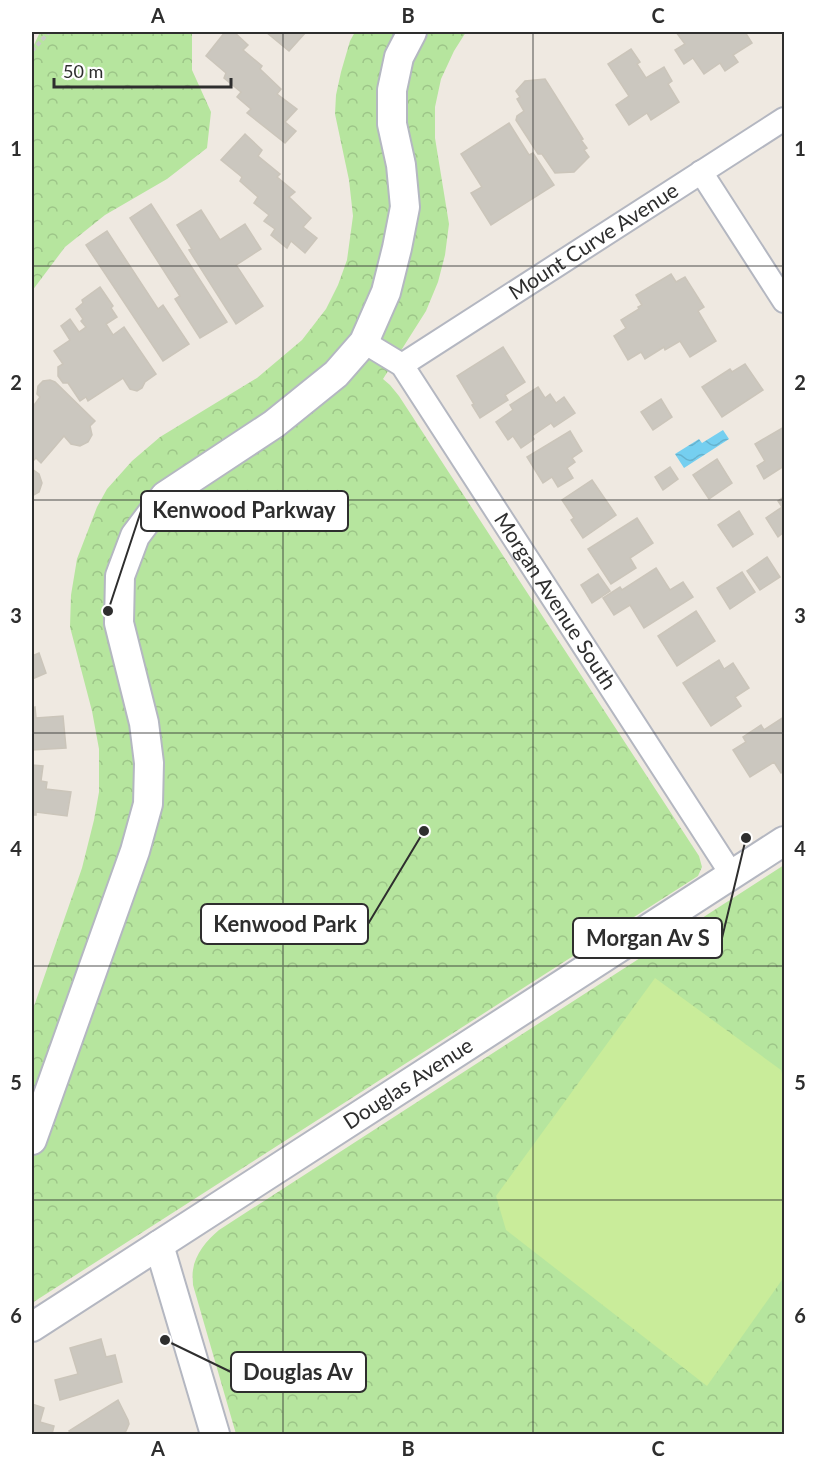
<svg xmlns="http://www.w3.org/2000/svg" width="816" height="1466" font-family="Lato,sans-serif">
<defs>
<pattern id="forest-crowns" width="20" height="18" patternUnits="userSpaceOnUse" patternTransform="scale(1.5)"><rect width="20" height="18" fill="#b6e59e"/><path d="M2 6a3 3 0 1 1 6 0M12 15a3 3 0 1 1 6 0" fill="none" stroke="#9dc588"/></pattern>
<pattern id="water-waves" width="16" height="10" patternUnits="userSpaceOnUse" patternTransform="scale(1.5)"><rect width="16" height="10" fill="#75cff0"/><path d="M0 5q4-4 8 0t8 0" fill="none" stroke="#66b2ce"/></pattern>
</defs>
<rect width="100%" height="100%" fill="#efe9e1"/>
<g fill="url(#forest-crowns)">
<polygon points="40,32 192,32 192,70 211,112 207,148 167,179 105,215 65,247 32,291 32,49"/>
<polygon points="355,32 466,32 454,51 441,79 435,107 435,138 449,224 445,255 438,282 426,311 383,379 390,385 399,396 699,856 702,867 698,876 32,1303 32,1012 82,868 94,820 99,792 99,749 92,711 70,627 71,595 77,559 97,507 107,489 132,461 160,437 257,378 302,340 326,309 338,285 347,260 353,216 349,180 335,114 336,95 341,72 350,41"/>
<path d="M784,865V1434H236L193,1285C193,1280 192,1275 193,1270C195,1254 207,1240 219,1230Z"/>
</g>
<polygon fill="#c9ec9a" points="655,978 781,1070 784,1082 784,1277 707,1386 506,1230 496,1196"/>
<polygon fill="url(#water-waves)" points="723,430 729,439 684,468 675,454 699,439 702,443"/>
<g fill="#cbc7bf" stroke="#cbc5ba" stroke-width="1.5">
<polygon points="225,32 234,32 248,45 243,50 262,66 260,69 281,89 277,94 297,109 285,122 296,131 285,143 247,113 251,109 237,97 241,92 224,78 226,73 206,56"/>
<polygon points="266,32 306,32 289,51"/>
<polygon points="676,32 745,32 752,43 733,55 738,62 725,71 720,63 704,74 693,58 684,64 675,50 685,44"/>
<polygon points="631,49 640,62 637,64 646,78 664,67 672,81 668,84 679,102 651,120 647,113 629,125 616,105 629,96 608,64"/>
<polygon points="545,79 583,139 581,140 587,148 584,150 589,157 574,172 555,173 542,154 538,154 516,120 517,116 524,111 517,99 520,97 516,91 525,81"/>
<polygon points="509,123 529,155 533,153 554,185 491,225 471,193 482,187 461,154"/>
<polygon points="245,134 262,150 258,156 280,174 277,177 295,192 289,197 311,218 303,227 317,238 305,253 291,241 287,248 271,235 275,229 264,221 269,215 254,203 258,197 240,181 242,177 221,160"/>
<polygon points="151,204 227,322 200,338 175,299 180,296 130,218"/>
<polygon points="201,210 220,240 245,224 261,249 236,265 263,306 236,324 189,250 192,249 177,225"/>
<polygon points="107,231 158,309 163,305 189,344 163,361 86,245"/>
<polygon points="671,274 676,282 685,277 704,307 698,311 716,341 690,357 680,341 665,350 664,347 645,359 641,352 628,360 614,336 626,328 621,320 639,309 638,307 642,305 636,295"/>
<polygon points="100,287 113,306 111,308 117,317 106,324 113,335 124,327 156,374 145,382 142,388 137,391 130,389 123,378 88,401 86,397 80,401 68,383 63,383 58,376 58,367 63,364 54,351 70,340 61,326 70,319 79,332 86,327 81,321 83,319 76,309 83,303 82,300"/>
<polygon points="503,347 525,382 505,395 508,400 480,418 472,405 474,404 457,376"/>
<polygon points="745,364 763,390 722,417 702,387 730,369 732,372"/>
<polygon points="50,380 55,382 95,421 90,426 92,435 88,442 80,446 71,444 64,436 41,463 36,458 33,461 32,460 32,408 40,397 37,394 38,386 43,381"/>
<polygon points="538,387 545,398 550,394 556,403 564,397 575,413 554,427 551,423 532,436 534,439 521,448 513,436 508,440 496,422 513,410 510,405"/>
<polygon points="661,399 672,417 653,430 641,412"/>
<polygon points="784,427 784,466 764,479 757,466 765,461 755,444"/>
<polygon points="570,431 582,451 572,458 575,462 567,468 573,478 558,487 552,477 543,483 527,457"/>
<polygon points="717,459 732,483 709,499 693,475"/>
<polygon points="670,467 678,479 663,490 655,477"/>
<polygon points="32,469 39,474 42,483 39,492 32,496"/>
<polygon points="592,480 616,515 583,538 571,520 574,518 562,500"/>
<polygon points="784,497 784,532 778,537 766,518 782,507 778,501"/>
<polygon points="739,511 753,534 733,547 718,525"/>
<polygon points="637,518 653,543 630,558 636,568 611,584 588,549"/>
<polygon points="767,557 780,577 760,590 747,571"/>
<polygon points="656,568 670,590 683,582 693,597 644,628 630,605 614,615 603,598 620,587 622,590"/>
<polygon points="742,572 755,592 730,609 717,588"/>
<polygon points="598,574 610,591 592,603 581,585"/>
<polygon points="696,611 715,641 677,666 658,636"/>
<polygon points="39,653 46,673 32,679 32,656"/>
<polygon points="719,660 724,669 733,663 749,688 735,697 741,706 711,726 683,683"/>
<polygon points="35,707 36,718 63,716 66,748 32,750 32,708"/>
<polygon points="784,717 784,771 781,773 774,762 750,777 733,750 746,742 743,737 761,725 764,730"/>
<polygon points="32,765 43,766 41,781 47,782 46,789 71,792 67,816 36,812 36,815 32,815"/>
<polygon points="101,1339 106,1357 115,1355 122,1382 60,1400 55,1380 78,1374 70,1348"/>
<polygon points="118,1400 128,1420 129,1424 126,1431 121,1434 71,1434 69,1431"/>
<polygon points="32,1404 44,1408 40,1422 54,1426 52,1434 32,1434"/>
</g>
<g fill="none" stroke-linecap="round" stroke-linejoin="round">
<g stroke="#b4b7c1" stroke-width="26">
<g id="minor">
<polyline points="701,172 784,301"/>
<path id="s1" d="M364,342L402,365L732,875"/>
<path id="s2" d="M402,365L784,119"/>
</g>
</g>
<g stroke="#b4b7c1" stroke-width="32">
<g id="tertiary">
<polyline points="32,1140 135,851 148,804 149,763 144,723 119,623 120,576 135,536 165,496 274,424 336,374 364,342 386,292 397,248 405,207 401,165 392,124 392,90 399,57 412,32"/>
<polyline points="159,1245 215,1434"/>
<path id="s3" d="M32,1327L784,841"/>
</g>
</g>
<polyline stroke="#c9c9c9" stroke-width="4" stroke-dasharray="4.5 3" stroke-linecap="butt" points="32,51 49,32"/>
<use href="#minor" stroke="#fff" stroke-width="22"/>
<use href="#tertiary" stroke="#fff" stroke-width="28"/>
</g>
<path fill="none" stroke="#2e2e2e" stroke-width="1.5" stroke-opacity="0.55" d="M283,32V1434M533,32V1434M32,266H784M32,500H784M32,733H784M32,966H784M32,1200H784"/>
<g text-anchor="middle" stroke-width="4.5" stroke-linejoin="round" paint-order="stroke">
<g font-size="21" fill="#2e2e2e" stroke="#fff">
<text dy="7" stroke="none"><textPath href="#s2" startOffset="228">Mount Curve Avenue</textPath></text>
<text dy="7" stroke="none"><textPath href="#s1" startOffset="326">Morgan Avenue South</textPath></text>
<text dy="7" stroke="none"><textPath href="#s3" startOffset="448">Douglas Avenue</textPath></text>
</g>
</g>
<path fill="none" stroke="#2e2e2e" stroke-width="2" d="M108 611L141 511M424 831L368 924M746 838L722 938M165 1340L231 1372"/>
<g fill="#2e2e2e" stroke="#fff" stroke-width="2">
<circle cx="108" cy="611" r="6"/>
<circle cx="424" cy="831" r="6"/>
<circle cx="746" cy="838" r="6"/>
<circle cx="165" cy="1340" r="6"/>
</g>
<g fill="#fff" stroke="#2e2e2e" stroke-width="2">
<rect x="141" y="491" width="207" height="40" rx="6"/>
<rect x="201" y="904" width="167" height="40" rx="6"/>
<rect x="573" y="918" width="149" height="40" rx="6"/>
<rect x="231" y="1352" width="135" height="40" rx="6"/>
</g>
<g font-size="22" text-anchor="middle" font-weight="bold" fill="#2e2e2e">
<text x="244" y="518">Kenwood Parkway</text>
<text x="285" y="932">Kenwood Park</text>
<text x="648" y="946">Morgan Av S</text>
<text x="298" y="1380">Douglas Av</text>
</g>
<rect width="816" height="1466" fill="none" stroke="#ffffff" stroke-width="66"/>
<path d="M54 78v9h177v-9" fill="none" stroke="#2e2e2e" stroke-width="3"/>
<text x="63" y="78" font-size="18" fill="#2e2e2e" stroke="#ffffff" stroke-width="4.5" paint-order="stroke">50 m</text>
<rect x="33" y="33" width="750" height="1400" fill="none" stroke="#2e2e2e" stroke-width="2"/>
<g font-size="20" text-anchor="middle" font-weight="bold" fill="#2e2e2e">
<text x="158" y="23">A</text>
<text x="408" y="23">B</text>
<text x="658" y="23">C</text>
<text x="16" y="156">1</text>
<text x="800" y="156">1</text>
<text x="16" y="390">2</text>
<text x="800" y="390">2</text>
<text x="16" y="623">3</text>
<text x="800" y="623">3</text>
<text x="16" y="856">4</text>
<text x="800" y="856">4</text>
<text x="16" y="1090">5</text>
<text x="800" y="1090">5</text>
<text x="16" y="1323">6</text>
<text x="800" y="1323">6</text>
<text x="158" y="1456">A</text>
<text x="408" y="1456">B</text>
<text x="658" y="1456">C</text>
</g>
</svg>
